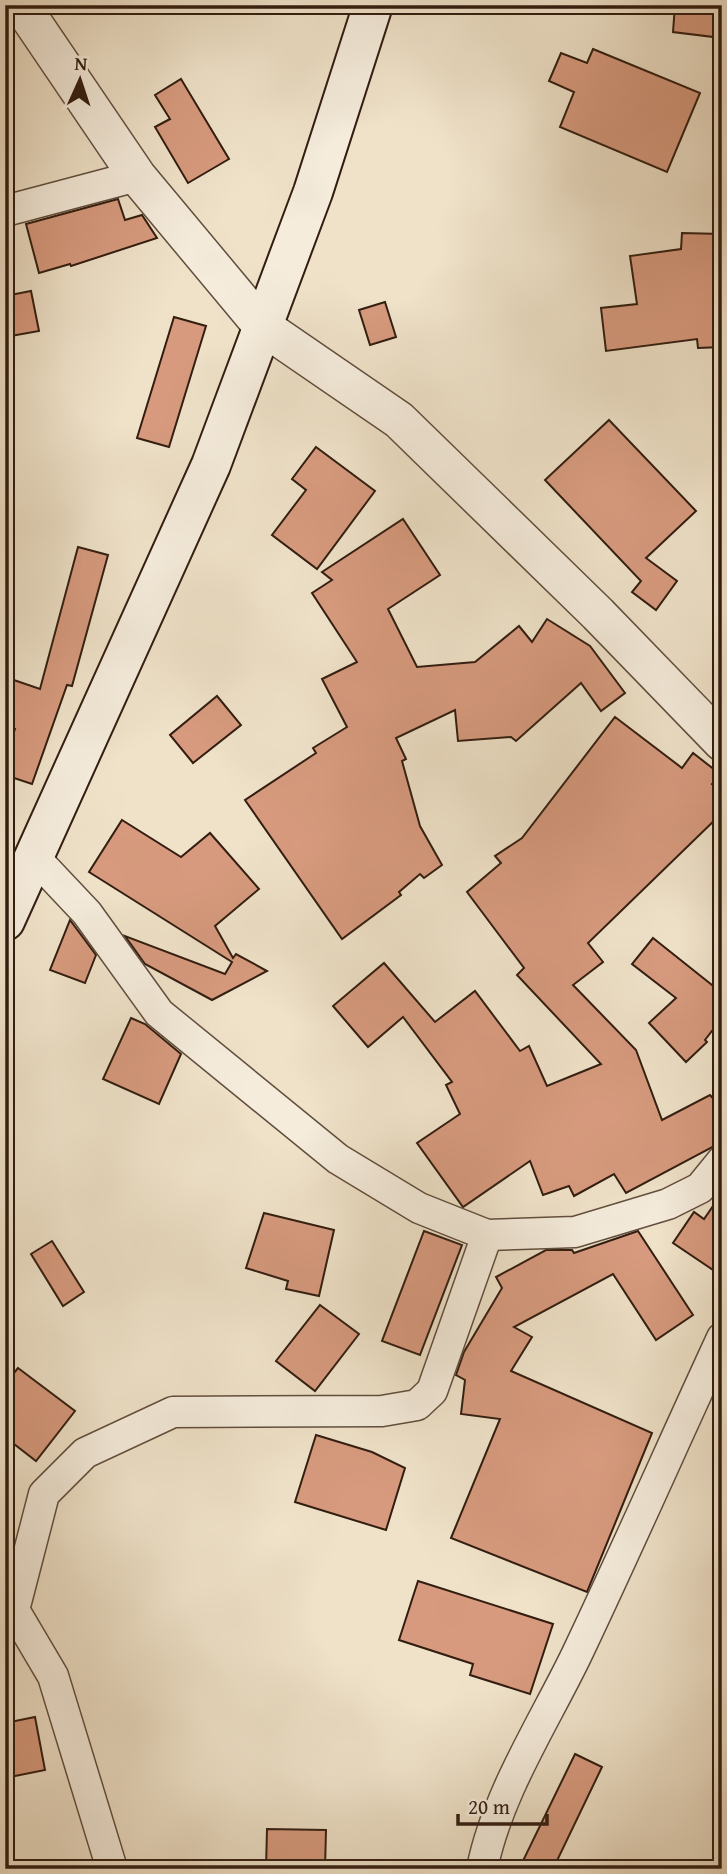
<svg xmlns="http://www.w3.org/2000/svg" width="727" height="1874" font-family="'Gentium Book Plus',serif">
<rect width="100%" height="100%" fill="#efe2c9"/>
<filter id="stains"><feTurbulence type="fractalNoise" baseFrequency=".00286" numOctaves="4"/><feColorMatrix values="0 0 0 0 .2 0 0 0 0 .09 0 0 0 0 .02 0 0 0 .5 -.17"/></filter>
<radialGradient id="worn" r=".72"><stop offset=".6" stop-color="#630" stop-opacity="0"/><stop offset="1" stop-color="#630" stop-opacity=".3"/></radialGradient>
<g fill="#d79a7e" stroke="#321d10" stroke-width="2">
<polygon points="675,5 722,5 722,38 673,32"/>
<polygon points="593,49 700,93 667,172 560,127 574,92 549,81 561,53 587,63"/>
<polygon points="181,79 229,159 188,183 155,127 170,119 155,95"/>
<polygon points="118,199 125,220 142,215 157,238 71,266 70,264 39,273 26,224"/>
<polygon points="682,233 722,234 722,347 698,348 697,339 606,351 601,308 637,304 630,256 681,249"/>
<polygon points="31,291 39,331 5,337 5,296"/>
<polygon points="385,302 396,337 370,345 359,310"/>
<polygon points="174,317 206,326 169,447 137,438"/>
<polygon points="609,420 696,511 646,558 677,581 656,610 632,592 641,581 545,480"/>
<polygon points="316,447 375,491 317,569 272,535 306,490 292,479"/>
<polygon points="403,519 440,575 388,609 417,667 475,662 519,626 532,642 547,619 590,646 625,693 601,711 581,683 516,741 511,737 458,741 455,710 396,738 406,759 402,761 420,826 442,865 424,878 420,874 399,892 401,895 342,939 245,800 316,753 313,748 347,727 322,679 357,662 312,593 332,580 322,572"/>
<polygon points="78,547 108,555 72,686 67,685 32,784 5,775 5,756 15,729 5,726 5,677 40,689"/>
<polygon points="217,696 241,725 193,763 170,735"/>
<polygon points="615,717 682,768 693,753 720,774 712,784 722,792 722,813 588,943 603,962 573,985 636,1050 662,1120 710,1095 722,1108 722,1142 626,1193 614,1174 574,1196 569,1186 543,1195 530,1161 463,1207 417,1143 460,1114 446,1085 452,1082 403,1017 368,1047 333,1006 384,963 435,1022 475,991 520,1051 529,1046 547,1086 601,1064 517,975 524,968 467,892 501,863 495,856 522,838"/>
<polygon points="122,820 181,857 210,833 259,889 215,926 233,958 236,954 267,971 212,1000 145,964 125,936 225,974 232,962 89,872"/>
<polygon points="70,920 96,955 85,983 50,970"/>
<polygon points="653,938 722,993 722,1018 705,1040 707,1042 686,1062 649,1023 676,998 632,964"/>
<polygon points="131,1018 145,1024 181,1054 159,1104 103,1079"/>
<polygon points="722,1193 722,1276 673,1243 694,1212 704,1219"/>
<polygon points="264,1213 334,1230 319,1296 286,1289 288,1281 246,1268"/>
<polygon points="424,1231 462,1245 420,1355 382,1341"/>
<polygon points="638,1231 693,1315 656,1340 613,1274 514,1327 532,1337 511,1371 652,1433 587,1592 451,1538 500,1419 461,1414 465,1380 456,1375 464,1352 502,1288 496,1277 546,1250 572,1250 574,1253"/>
<polygon points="52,1241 84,1292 63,1306 31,1254"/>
<polygon points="320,1305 359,1334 315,1391 276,1361"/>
<polygon points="18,1368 75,1411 36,1461 5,1437 5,1384"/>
<polygon points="316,1435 372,1452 405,1468 386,1530 295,1502"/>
<polygon points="418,1581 553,1624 530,1694 470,1675 473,1664 399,1640"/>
<polygon points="35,1717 45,1770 5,1778 5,1723"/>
<polygon points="575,1754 602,1767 553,1869 519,1869"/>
<polygon points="267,1829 326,1830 325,1869 266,1869"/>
</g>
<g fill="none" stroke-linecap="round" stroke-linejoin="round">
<g stroke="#614e3e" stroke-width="33">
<g id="minor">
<polyline points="5,211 137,176"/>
<polyline points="36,859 87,913 159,1013 338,1159 419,1208 487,1235 575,1232 668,1204 700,1188 722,1161"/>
<polyline points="14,1610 53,1676 112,1869"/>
<polyline points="5,1615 14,1610 44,1494 85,1453 173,1412 382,1411 417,1405 432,1391 487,1235"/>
<path d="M482,1869C497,1794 543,1724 576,1656C626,1551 673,1444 722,1338"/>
</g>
</g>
<g stroke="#614e3e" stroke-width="40">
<polyline id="tertiary" points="21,5 137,176 262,326 399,420 598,614 722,742"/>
</g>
<g stroke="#321d10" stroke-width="42">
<polyline id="secondary" points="5,921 211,465 313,192 373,5"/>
</g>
<use href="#minor" stroke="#f5ecdc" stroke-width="30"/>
<use href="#tertiary" stroke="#f5ecdc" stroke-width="37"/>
<use href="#secondary" stroke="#f5ecdc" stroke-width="38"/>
</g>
<rect width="727" height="1874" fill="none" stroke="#efe2c9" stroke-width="28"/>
<rect x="7" y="7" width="713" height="1860" fill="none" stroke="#321d10" stroke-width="3.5"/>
<rect x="14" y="14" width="699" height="1846" fill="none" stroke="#321d10" stroke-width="2"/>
<g transform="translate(80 80) rotate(3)" stroke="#f5ecdc" stroke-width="5" paint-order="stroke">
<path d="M0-5L12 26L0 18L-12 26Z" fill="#321d10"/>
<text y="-10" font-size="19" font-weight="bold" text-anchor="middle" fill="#321d10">N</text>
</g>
<path d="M458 1814v10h89v-10" fill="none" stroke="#321d10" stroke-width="3.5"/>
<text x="468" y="1814" font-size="21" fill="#321d10" stroke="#f5ecdc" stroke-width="5" paint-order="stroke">20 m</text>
<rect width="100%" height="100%" filter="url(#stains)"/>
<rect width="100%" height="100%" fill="url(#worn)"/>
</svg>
